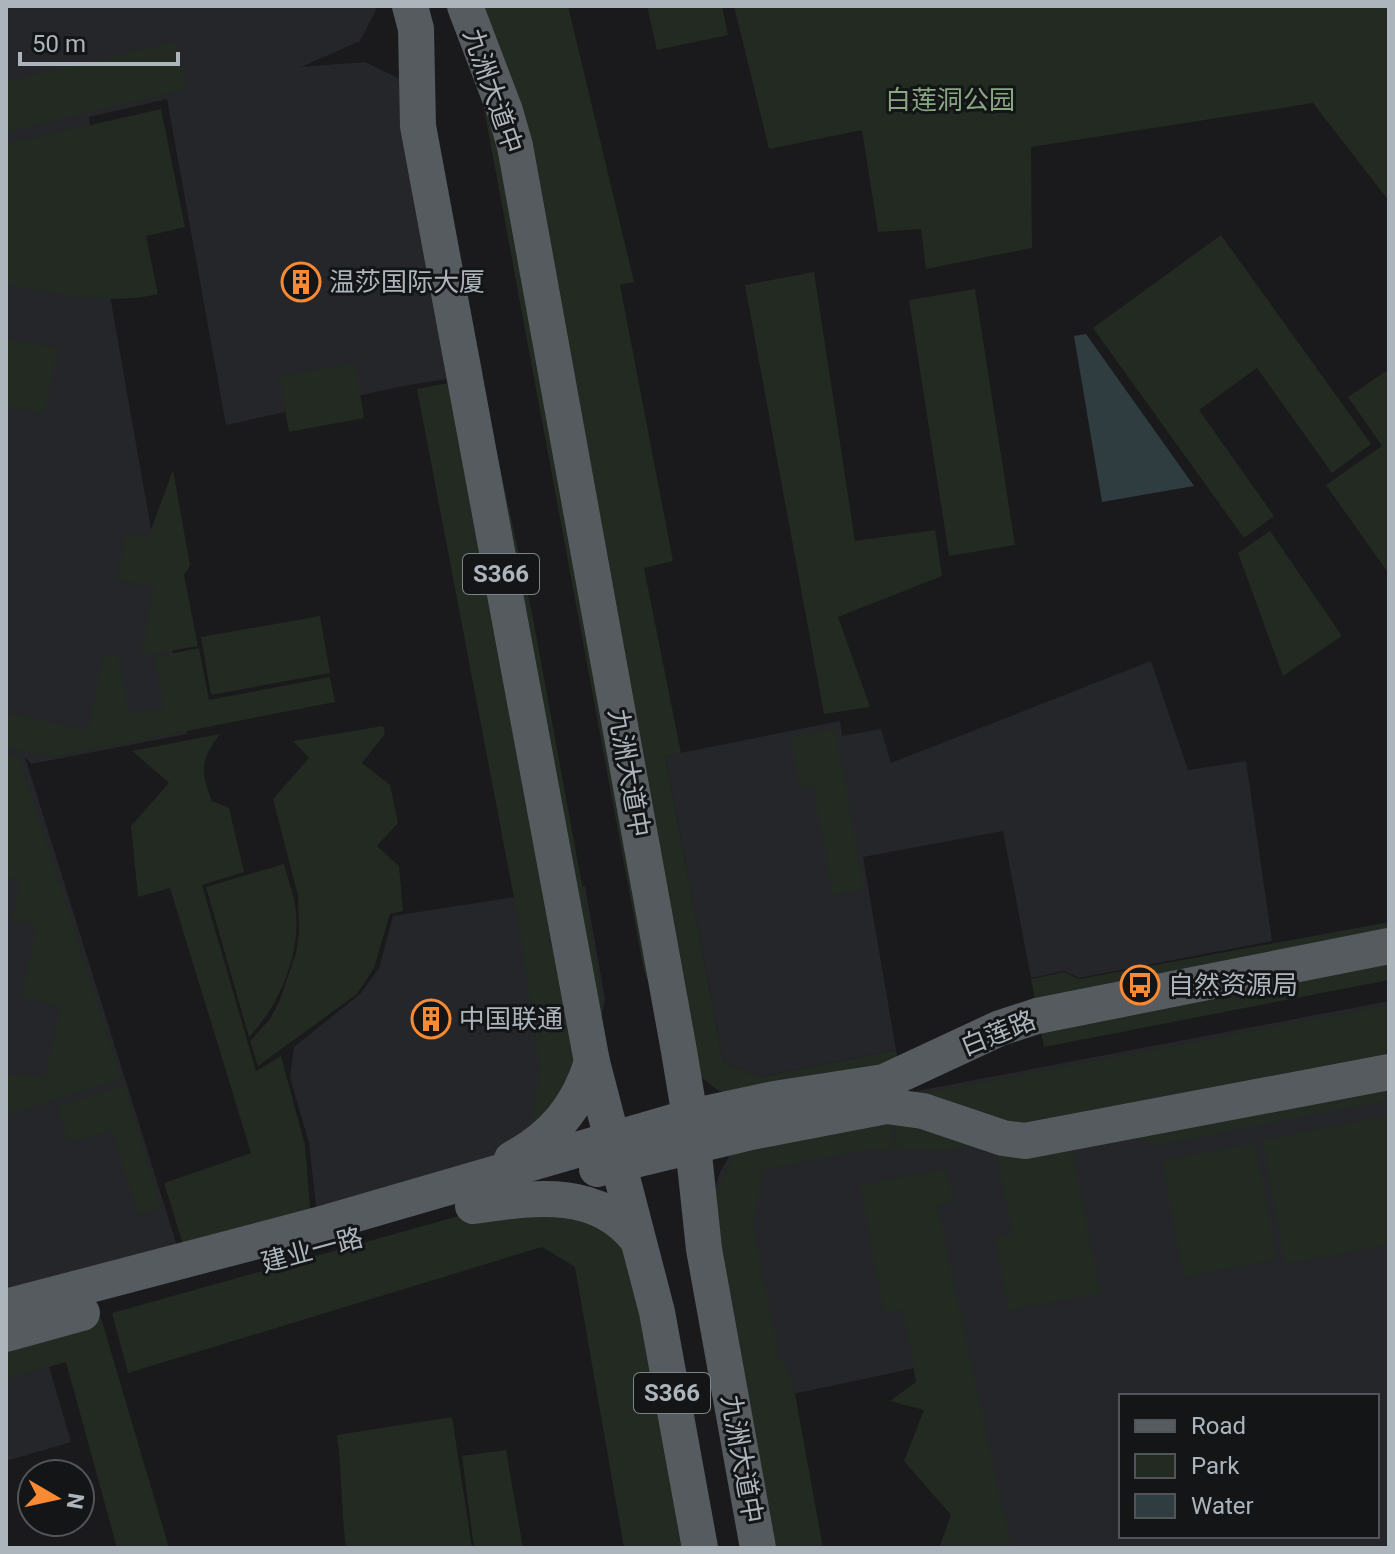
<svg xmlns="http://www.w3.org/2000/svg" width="1395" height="1554" font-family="Roboto,'Noto Sans SC',sans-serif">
<rect width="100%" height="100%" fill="#1a1a1c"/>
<g fill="#252629" fill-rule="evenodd">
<polygon points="6,6 378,6 360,41 301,67 365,62 398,78 425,99 483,373 403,386 226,425 167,99 89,117 109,290 187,734 31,764 25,757 182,1262 6,1307"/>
<polygon points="1151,661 1188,770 1246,761 1272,941 1079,978 1064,971 1031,978 1003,831 863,857 896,1050 759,1077 723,1061 665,756 840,721 842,736 881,729 891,763"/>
<polygon points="585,886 605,999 597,1044 548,1135 318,1224 309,1143 290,1077 294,1047 360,994 379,968 393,916"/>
<path d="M1389,1001V1548H973L938,1363L724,1409L711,1201L720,1172L732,1151L775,1118ZM1121,1396H1377V1536H1121Z"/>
<polygon points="37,1325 71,1442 6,1461 6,1334"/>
</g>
<g fill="#222a21">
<path d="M465,6H568L634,282L620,285L673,561L644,568L681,753L665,756L723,1061L759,1077L896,1050L900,1075L724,1093C678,1070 662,1015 644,971Z"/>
<polygon points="647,6 722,6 728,35 657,50"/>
<polygon points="734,6 1389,6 1389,201 1313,103 1031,147 1032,248 926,269 921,229 878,232 862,130 769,149"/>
<polygon points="176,41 186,89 6,132 6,82"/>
<path d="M161,109L185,227L146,236L158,294C108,306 55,293 6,284V144Z"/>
<polygon points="1221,235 1371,444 1332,473 1257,368 1199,410 1274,516 1244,538 1093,328"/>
<polygon points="814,272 855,541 935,530 942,576 838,617 870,707 824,714 745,285"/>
<polygon points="975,289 1015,545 949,556 909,300"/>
<polygon points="6,338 58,348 44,414 6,407"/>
<polygon points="355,363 364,418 289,432 279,376"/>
<polygon points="1389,369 1389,574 1326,485 1382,446 1348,397"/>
<polygon points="480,377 532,613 603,999 594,1044 583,1082 530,1130 540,1068 519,924 417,389"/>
<polygon points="173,470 190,565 184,575 198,646 141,656 154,586 117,579 126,534 148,538"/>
<polygon points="1270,531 1342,636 1283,676 1238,553"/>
<polygon points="320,616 330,673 211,695 201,637"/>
<polygon points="199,648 209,700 330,677 335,702 53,757 6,747 6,713 88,730 103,653 118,656 130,714 164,708 154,657"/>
<polygon points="383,726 385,734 362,763 390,785 398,823 377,846 399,866 403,911 390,914 374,968 357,994 258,1066 250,1041 270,1019 280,1000 296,953 299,932 298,896 273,799 309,758 293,741"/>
<polygon points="835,729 864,889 833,895 813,786 800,787 791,737"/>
<path d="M220,734C200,761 200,770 212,801L229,808L244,872L202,885L256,1071L281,1056L305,1145L311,1221L186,1254L164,1183L251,1153L170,888L138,897L131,826L169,783L132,751Z"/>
<polygon points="6,754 19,757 121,1079 6,1115 6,1074 45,1077 61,1007 22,997 37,925 12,919 20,880 6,876"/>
<path d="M284,864C288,880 295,896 296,912C300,956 279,1006 249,1037L206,887Z"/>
<polygon points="1389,922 1389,980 1044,1047 1031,979 1064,972 1079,979"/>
<polygon points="1389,1005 1389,1100 1159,1145 1086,1124 949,1150 898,1149 889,1100"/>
<polygon points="124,1086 161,1208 138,1215 112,1130 68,1143 58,1107"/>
<polygon points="886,1100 895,1150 870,1149 763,1170 753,1227 779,1358 792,1377 823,1548 751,1548 713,1202 734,1152"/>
<polygon points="1389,1116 1389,1245 1285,1264 1262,1140"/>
<polygon points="1070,1140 1100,1293 1009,1311 995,1238 1012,1234 997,1154"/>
<polygon points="1255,1143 1277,1259 1184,1277 1162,1161"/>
<polygon points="947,1169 953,1201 937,1205 1011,1548 939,1548 951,1515 904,1461 924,1410 890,1401 916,1382 903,1309 884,1312 860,1185"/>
<polygon points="536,1204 626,1236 700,1548 624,1548 575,1267 542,1247 128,1373 112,1313 473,1212"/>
<polygon points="101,1318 169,1548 117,1548 66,1362 6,1379 6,1343"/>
<path d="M452,1417L472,1548H346C341,1509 342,1474 337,1435Z"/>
<polygon points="506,1450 523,1548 474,1548 462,1456"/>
</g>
<polygon fill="#2f3d41" points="1086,334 1194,486 1102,502 1074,336"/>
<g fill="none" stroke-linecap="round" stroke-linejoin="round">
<g stroke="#565b60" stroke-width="36">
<polyline points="410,6 416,29 418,126 592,1062 657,1312 700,1548"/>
<polyline points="465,6 505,111 515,146 679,1051 690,1117 704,1249 758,1548"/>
<path d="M512,1159C553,1137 578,1107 592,1062"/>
<polyline points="597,1169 751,1132 886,1106 923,1111 1003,1138 1025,1141 1389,1072"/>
<path d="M473,1206C531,1198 596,1186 637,1239"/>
<polyline points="6,1307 318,1225 690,1117 774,1099 884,1082 1000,1028 1037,1016 1389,946"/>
<polyline points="6,1334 82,1313"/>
</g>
</g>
<defs>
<g id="building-ring" transform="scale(2)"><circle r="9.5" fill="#141517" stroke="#f98a34" stroke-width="1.5"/><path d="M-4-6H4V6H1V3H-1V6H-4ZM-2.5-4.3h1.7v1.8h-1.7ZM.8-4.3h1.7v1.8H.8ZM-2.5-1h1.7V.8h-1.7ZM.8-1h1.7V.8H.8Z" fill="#f98a34"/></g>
<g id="bus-ring" transform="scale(2)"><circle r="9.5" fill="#141517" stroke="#f98a34" stroke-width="1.5"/><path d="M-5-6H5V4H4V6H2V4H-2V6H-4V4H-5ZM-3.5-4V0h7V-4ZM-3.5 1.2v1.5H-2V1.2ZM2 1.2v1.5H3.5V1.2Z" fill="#f98a34"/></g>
</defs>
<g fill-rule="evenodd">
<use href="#building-ring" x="301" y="282"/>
<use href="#bus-ring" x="1140" y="985"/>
<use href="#building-ring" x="431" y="1019"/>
</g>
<g text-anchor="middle" stroke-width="6" stroke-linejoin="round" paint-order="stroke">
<g fill="#141517" stroke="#7e848a" stroke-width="2">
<rect x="463" y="554" width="76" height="40" rx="6"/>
<rect x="634" y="1373" width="76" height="40" rx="6"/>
</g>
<g font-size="24" font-weight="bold" fill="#acb4bc">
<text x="501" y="582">S366</text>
<text x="672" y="1401">S366</text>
</g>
<g font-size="26" fill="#acb4bc" stroke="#141517">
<text transform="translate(493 91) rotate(71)" y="9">九洲大道中</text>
<text transform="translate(629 773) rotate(80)" y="9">九洲大道中</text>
<text transform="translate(998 1033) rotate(-22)" y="9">白莲路</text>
<text transform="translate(312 1250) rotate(-15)" y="9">建业一路</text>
<text transform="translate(742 1459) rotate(80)" y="9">九洲大道中</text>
</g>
<g font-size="26" fill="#88a782" stroke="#141517">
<text x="950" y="109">白莲洞公园</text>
</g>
<g font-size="26" fill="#acb4bc" stroke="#141517" text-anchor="start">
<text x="329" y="291">温莎国际大厦</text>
<text x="1168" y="994">自然资源局</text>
<text x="459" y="1028">中国联通</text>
</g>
</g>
<rect width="1395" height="1554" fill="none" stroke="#acb4bc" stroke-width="16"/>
<rect x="1119" y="1394" width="260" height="144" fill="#141517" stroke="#515559" stroke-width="2"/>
<rect x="1135" y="1420" width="40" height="12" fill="#565b60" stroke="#515559" stroke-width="2"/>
<text x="1191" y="1434" font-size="24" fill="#acb4bc">Road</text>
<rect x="1135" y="1454" width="40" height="24" fill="#222a21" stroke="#515559" stroke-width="2"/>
<text x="1191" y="1474" font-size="24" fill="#acb4bc">Park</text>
<rect x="1135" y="1494" width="40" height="24" fill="#2f3d41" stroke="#515559" stroke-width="2"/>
<text x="1191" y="1514" font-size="24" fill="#acb4bc">Water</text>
<g transform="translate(56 1498) rotate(99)"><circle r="38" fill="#141517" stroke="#515559" stroke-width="2"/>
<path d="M0-6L14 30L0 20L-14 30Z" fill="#f98a34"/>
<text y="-12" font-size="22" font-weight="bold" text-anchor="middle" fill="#acb4bc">N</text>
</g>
<path d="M20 52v12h158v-12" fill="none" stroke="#acb4bc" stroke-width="4"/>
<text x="32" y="52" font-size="24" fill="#acb4bc" stroke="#141517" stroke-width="6" paint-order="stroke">50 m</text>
</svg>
